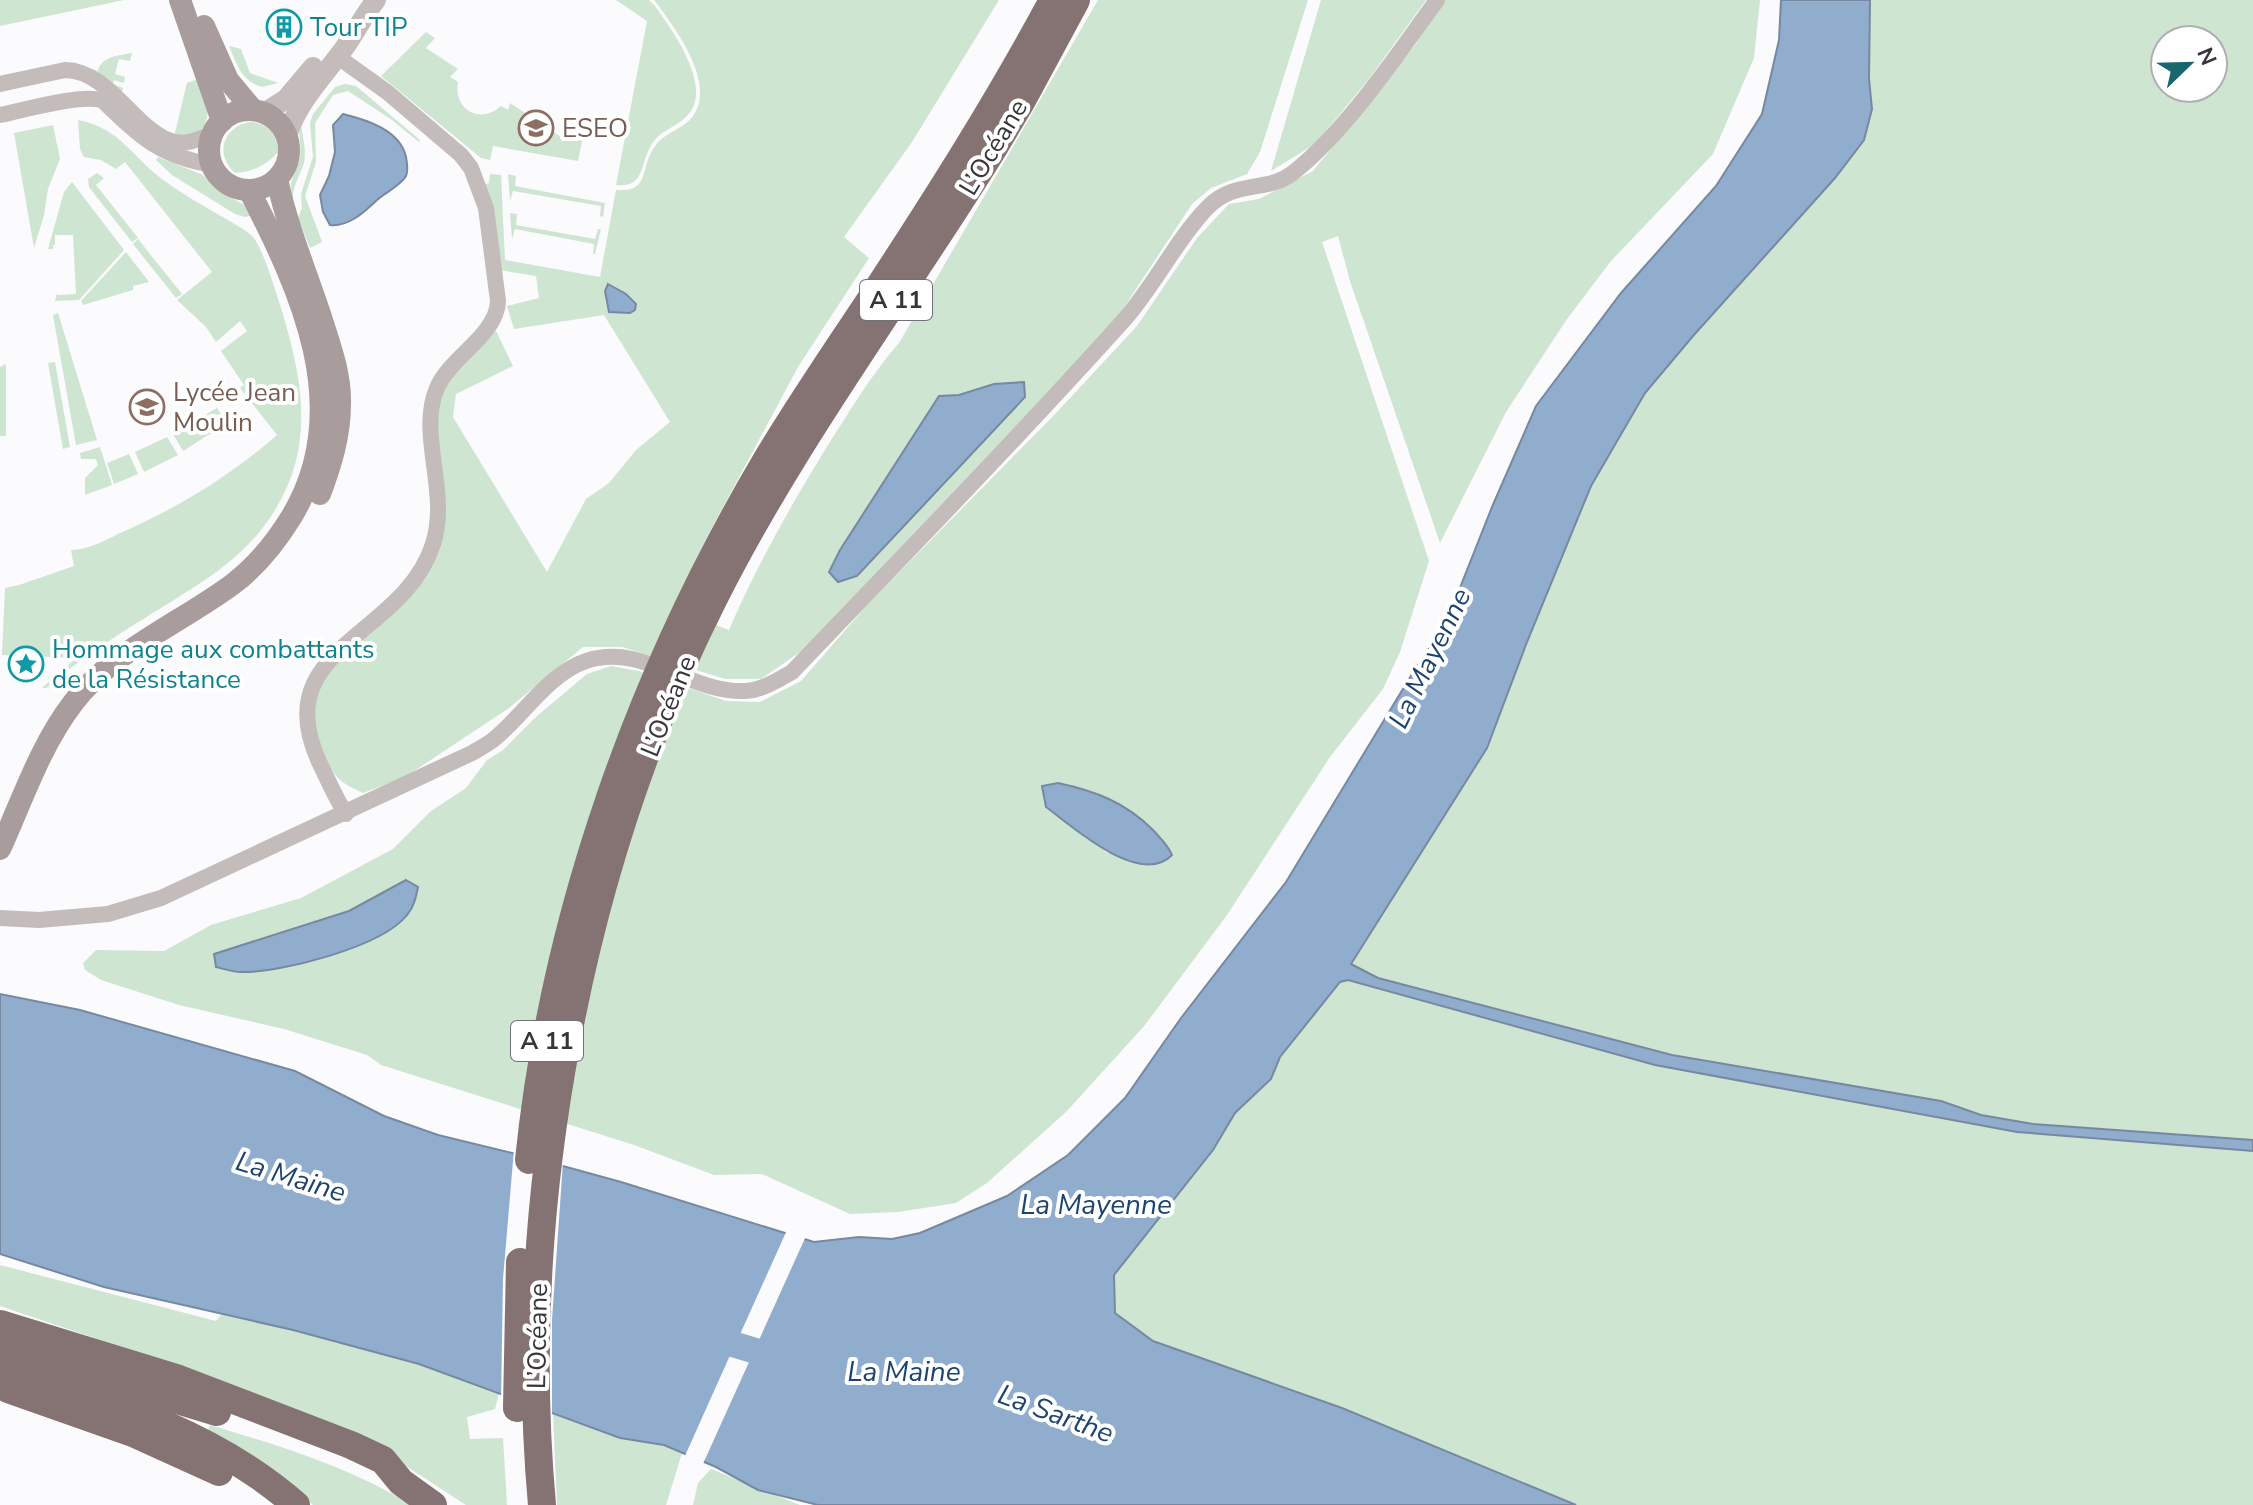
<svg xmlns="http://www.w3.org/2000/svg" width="2253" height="1505" font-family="'Nunito Sans',sans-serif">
<rect width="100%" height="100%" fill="#fbfafd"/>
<g fill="#cee5d1" fill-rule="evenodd">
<polygon points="0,0 124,0 0,26"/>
<path d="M616,0H649L654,5C672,29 716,90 686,117C676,127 659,131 652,144C639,164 646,188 616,185L647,21Z"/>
<path d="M654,0H999L912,142L844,237L869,258L798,367L706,539L672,609L729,630C757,565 791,505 828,445C851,409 871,375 899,343L1098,0H1308L1260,152L1247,174L1211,188L1192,204L1113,324L803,650L761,679H725L622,647H583L509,708L405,777L363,793C355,789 343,784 337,777C324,762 310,723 314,703C321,665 385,623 411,595C422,585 433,562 438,548C455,497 424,426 446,384C457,364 479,347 496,331L513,366L456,394L453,417L547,572L586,499L609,483L636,450L670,422L604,315L514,329L507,306L539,298L536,276L499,270L483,185L489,183L490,174L501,175L505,260L600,277L616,190C651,193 639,168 655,146C665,132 684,129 693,116C717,83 674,26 654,0ZM994,384L1024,397L857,576L838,582L829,572L840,550L939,396L959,395Z"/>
<polygon points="1321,0 1426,0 1368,80 1315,144 1271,171"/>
<path d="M1443,0H1760L1754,58L1713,154L1611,261L1567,319L1506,412L1440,543L1350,281L1338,236L1322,242L1429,561L1400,652L1383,689L1330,757L1227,915L1145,1025L1067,1111L987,1183L956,1203L898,1212L850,1214L762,1174L714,1175L634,1145L381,1065L367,1055L284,1029L179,1005L101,980L85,970L83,963L96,950L164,951L211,925L301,898L393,849L431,811L466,788L487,760L503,750L537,716L587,674L611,666L639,671L726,701L760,702L801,681L868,604L1057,412L1137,326L1197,238L1229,204L1259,199L1313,171L1416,44ZM1111,799L1140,818L1169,847L1151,864L1106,852L1079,831ZM406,880L334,955L214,954L349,911Z"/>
<path d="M1870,0H2253V1140L2033,1124L1981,1115L1941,1101L1672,1055L1378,978L1351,964L1487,748L1527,642L1591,486L1645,393L1693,336L1835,178L1864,140L1872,109L1869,79ZM2165,40H2213V88H2165Z"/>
<path d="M426,32L435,38L426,48L458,69L450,77L458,82C453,110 480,125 501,106L508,110L510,103L567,141L570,128L583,137L578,161L493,146L490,160L481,158L381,76Z"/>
<path d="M229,46L241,49L250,73L278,83L262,87C241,81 237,64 229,46Z"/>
<path d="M132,53L130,61L119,59L115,74L125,77L124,83L114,80L113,84L123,88L122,92L97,75C99,56 117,56 132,53Z"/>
<path d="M201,78C205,97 215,116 199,132L174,137L187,83Z"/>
<polygon points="345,84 356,86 420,140 419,142 392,120 348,91 333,95 315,123 316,162 305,196 322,242 310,248 298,218 302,208 301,194 313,157 310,123 313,114 335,87"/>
<path d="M78,120C121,128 133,159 166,182C187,197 211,210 233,223C239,227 249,232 253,237C263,249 275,289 280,305C305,385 318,458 261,530C231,568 186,592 145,618C110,639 77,662 46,688H42L76,658L2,655L5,588L19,585L74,566L71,550C87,550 104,541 118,534C176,509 230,476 277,435L240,388L244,385L221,351L247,331L240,321L216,342L206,327L177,300L212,272L125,162L116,169L101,160L84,157L80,149Z"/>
<path d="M250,122C268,123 277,135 278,152C267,165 252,172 235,173C214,154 223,127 250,122Z"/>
<path d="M301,123C302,136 307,149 304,163C300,176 292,186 293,200C287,181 294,179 299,161C302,149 300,139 298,127Z"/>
<polygon points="53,125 60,159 48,189 44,215 34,248 14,133"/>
<polygon points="158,157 203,175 221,192 243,204 254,215 245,217 235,214 172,175 156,160"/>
<polygon points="97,173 104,178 96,185 138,238 132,242 89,187 88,179"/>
<polygon points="508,174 516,176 515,186 605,203 603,217 600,216 601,206 513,191 510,201"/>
<polygon points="72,182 124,250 79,300 55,301 57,293 58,295 76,294 73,235 55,235 55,245 53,245 53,249 48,249 64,192"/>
<polygon points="510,213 517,214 516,225 595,239 598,229 601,229 595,254 593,254 594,244 515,229 512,239"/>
<polygon points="138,239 182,294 176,298 133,244"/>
<polygon points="126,252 149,282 133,286 133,290 83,305 81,301"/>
<polygon points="58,313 97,440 76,445 53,315"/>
<polygon points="55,362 70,447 63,449 48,363"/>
<polygon points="6,364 6,436 0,436 0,367"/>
<polygon points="217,408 227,423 183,451 173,434"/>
<polygon points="167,437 178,455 144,472 135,452"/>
<polygon points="100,447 112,485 85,495 85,478 98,465 96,459 81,459 80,453"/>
<polygon points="129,454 138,474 114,484 107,463"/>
<polygon points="1348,980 1655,1065 2017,1132 2253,1151 2253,1505 1576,1505 1342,1408 1153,1341 1115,1313 1114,1275 1213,1150 1235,1113 1271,1079 1280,1057 1340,982"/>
<path d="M0,1265L216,1321L222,1314C316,1335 409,1358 499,1393L495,1409L467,1417L470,1439L503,1438L507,1505H466L406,1466L186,1369L0,1306Z"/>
<polygon points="553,1414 620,1439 664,1445 682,1453 666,1505 557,1505"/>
<path d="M210,1425C281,1446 349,1467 412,1505H313L295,1488L208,1431Z"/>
<polygon points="711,1469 800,1505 693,1505 698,1483"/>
</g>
<g fill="#91adcd" stroke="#7689a1" stroke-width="2" fill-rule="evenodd">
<path d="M1781,0H1870L1869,79L1872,109L1864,140L1835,178L1693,336L1645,393L1591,486L1527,642L1487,748L1351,964L1378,978L1672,1055L1941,1101L1981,1115L2033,1124L2253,1140V1151L2017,1132L1655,1065L1348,980L1340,982L1280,1057L1271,1079L1235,1113L1213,1150L1114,1275L1115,1313L1153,1341L1342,1408L1576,1505H818L758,1490L716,1467L664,1445L620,1438L419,1364L293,1330L104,1287L0,1254V994L80,1010L295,1071L384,1116L438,1135L541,1160L621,1182L814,1242L859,1237L892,1239L920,1233L1007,1196L1068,1155L1125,1098L1181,1018L1286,882L1412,674L1446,623L1492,507L1536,406L1621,293L1716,186L1762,114L1779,40ZM735,1336L757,1344V1351L754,1353L731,1344L733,1337Z"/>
<path d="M343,114C367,120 400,130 406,157C407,162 408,171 406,176C401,185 385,193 377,200C364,212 349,227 330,225L323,212L320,195L329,176L335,152L333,125Z"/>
<polygon points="608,284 626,294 636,304 635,310 630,313 609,312 605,291"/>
<polygon points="1024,382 1025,397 857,576 838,582 829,572 840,550 939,396 959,395 994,384"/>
<path d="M1058,783C1095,791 1125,802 1153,830C1160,838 1168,845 1172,855C1140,888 1072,826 1046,807L1042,786Z"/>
<path d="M406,880L418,887C416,897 414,907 407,915C382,947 280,973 241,972C233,972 224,969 216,967L214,954L349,911Z"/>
</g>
<g fill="#fbfafd">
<polygon points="514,1149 563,1162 552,1320 552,1419 501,1399 503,1279"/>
<polygon points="787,1230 806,1236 702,1466 684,1458 736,1342 754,1348 737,1341"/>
</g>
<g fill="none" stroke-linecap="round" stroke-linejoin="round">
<polyline stroke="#91adcd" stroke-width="26" points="696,1333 789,1361"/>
<g stroke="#c4bbbb" stroke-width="16">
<path d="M338,57L387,92L461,155L471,168L486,208L498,301C497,335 450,357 437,388C417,434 450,492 433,544C403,639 263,647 321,766C329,782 336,799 346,814"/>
<path d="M0,84L65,70C110,70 138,135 175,142C187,145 201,138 212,134"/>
<path d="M0,115C25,110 79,94 102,100C140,136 158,156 212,165"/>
<path d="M0,918L39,920L108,914L161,898L472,753C479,749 486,745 493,740C523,716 548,674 586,661C643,642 690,694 746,691C762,690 778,680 792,672C903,556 1016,440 1124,320C1154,286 1177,239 1207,208C1236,178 1267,194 1294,172C1346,131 1398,54 1437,0"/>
</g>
<g stroke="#c4bbbb" stroke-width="20">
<polyline points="264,113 286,99 313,67"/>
<path d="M287,135C299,100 324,76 345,47C356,31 364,15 376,0"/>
</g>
<g stroke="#a99c9c" stroke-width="22">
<polyline points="180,0 222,121"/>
<polyline points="204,26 228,80 253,110"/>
<circle cx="249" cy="150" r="40"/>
<path d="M277,179C287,226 305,269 320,314C329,343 341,373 340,404C340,436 331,464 320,494"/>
<path d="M0,849C22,801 40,746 73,703C111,652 182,622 233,584C257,566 276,542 292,516C356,409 301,291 249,190"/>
</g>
<g stroke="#847372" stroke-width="28">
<path d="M529,1160C554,915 641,672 766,461C800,404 838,349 875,293C938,197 999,101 1053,0"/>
<polyline points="0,1324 179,1379 351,1445 383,1460 401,1482 433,1505"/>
<polyline points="0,1346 217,1412"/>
<path d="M0,1367C105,1400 212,1431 296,1505"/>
<polyline points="8,1389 133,1433 219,1472"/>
<polyline points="517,1408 520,1262"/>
<path d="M542,1505C515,1207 578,866 714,598C793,441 900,299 993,149L1021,102L1076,0"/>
</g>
</g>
<defs>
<g id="building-ring" transform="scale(1.8)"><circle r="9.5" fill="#fff" stroke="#0f9aa8" stroke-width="1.5"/><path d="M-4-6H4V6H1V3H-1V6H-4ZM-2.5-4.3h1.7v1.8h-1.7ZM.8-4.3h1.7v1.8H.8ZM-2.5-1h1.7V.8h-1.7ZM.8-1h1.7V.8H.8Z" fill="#0f9aa8"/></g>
<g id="university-ring" transform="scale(1.8)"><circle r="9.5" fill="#fff" stroke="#8d6e63" stroke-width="1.5"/><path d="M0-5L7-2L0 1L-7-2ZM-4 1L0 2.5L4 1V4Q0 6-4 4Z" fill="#8d6e63"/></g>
<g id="school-ring" transform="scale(1.8)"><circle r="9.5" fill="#fff" stroke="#8d6e63" stroke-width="1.5"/><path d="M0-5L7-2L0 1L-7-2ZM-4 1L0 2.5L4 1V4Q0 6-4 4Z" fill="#8d6e63"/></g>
<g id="sight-ring" transform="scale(1.8)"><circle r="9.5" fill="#fff" stroke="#0f9aa8" stroke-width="1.5"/><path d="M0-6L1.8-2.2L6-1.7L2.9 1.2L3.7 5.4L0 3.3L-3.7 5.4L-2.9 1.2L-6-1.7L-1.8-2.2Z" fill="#0f9aa8"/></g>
</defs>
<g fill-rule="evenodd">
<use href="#building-ring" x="284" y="27"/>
<use href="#university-ring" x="536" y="128"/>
<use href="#school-ring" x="147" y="407"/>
<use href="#sight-ring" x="26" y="664"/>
</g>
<g text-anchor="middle" stroke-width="8" stroke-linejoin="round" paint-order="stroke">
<g fill="#fff" stroke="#727276" stroke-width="2">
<rect x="860" y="280" width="72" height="40" rx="6"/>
<rect x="511" y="1021" width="72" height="40" rx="6"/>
</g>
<g font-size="24" font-weight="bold" fill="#36353b">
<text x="896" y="308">A 11</text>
<text x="547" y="1049">A 11</text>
</g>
<g font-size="26" fill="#0d838f" stroke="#fff" text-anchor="start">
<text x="310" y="36">Tour TIP</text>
<text x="52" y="658">Hommage aux combattants<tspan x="52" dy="30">de la Résistance</tspan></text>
</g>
<g font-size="26" fill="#785e54" stroke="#fff" text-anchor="start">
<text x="562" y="137">ESEO</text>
<text x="173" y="401">Lycée Jean<tspan x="173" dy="30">Moulin</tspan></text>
</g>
<g font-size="26" fill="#36353b" stroke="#fff">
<text transform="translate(993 147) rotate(-59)" y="9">L’Océane</text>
<text transform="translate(668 706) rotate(-68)" y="9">L’Océane</text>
<text transform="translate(537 1336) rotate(-89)" y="9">L’Océane</text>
</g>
<g font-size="28" font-style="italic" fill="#1c446f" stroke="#fff">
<text transform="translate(1429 658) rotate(-64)" y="10">La Mayenne</text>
<text transform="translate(291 1176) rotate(17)" y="10">La Maine</text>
<text x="1096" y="1214">La Mayenne</text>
<text x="904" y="1381">La Maine</text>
<text transform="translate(1056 1413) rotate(20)" y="10">La Sarthe</text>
</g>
</g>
<g transform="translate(2189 64) rotate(67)"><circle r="38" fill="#ffffff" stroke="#afaeb1" stroke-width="2"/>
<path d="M0-6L14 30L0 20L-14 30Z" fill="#19676c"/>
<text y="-12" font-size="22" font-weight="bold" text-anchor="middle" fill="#36353b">N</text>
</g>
</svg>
